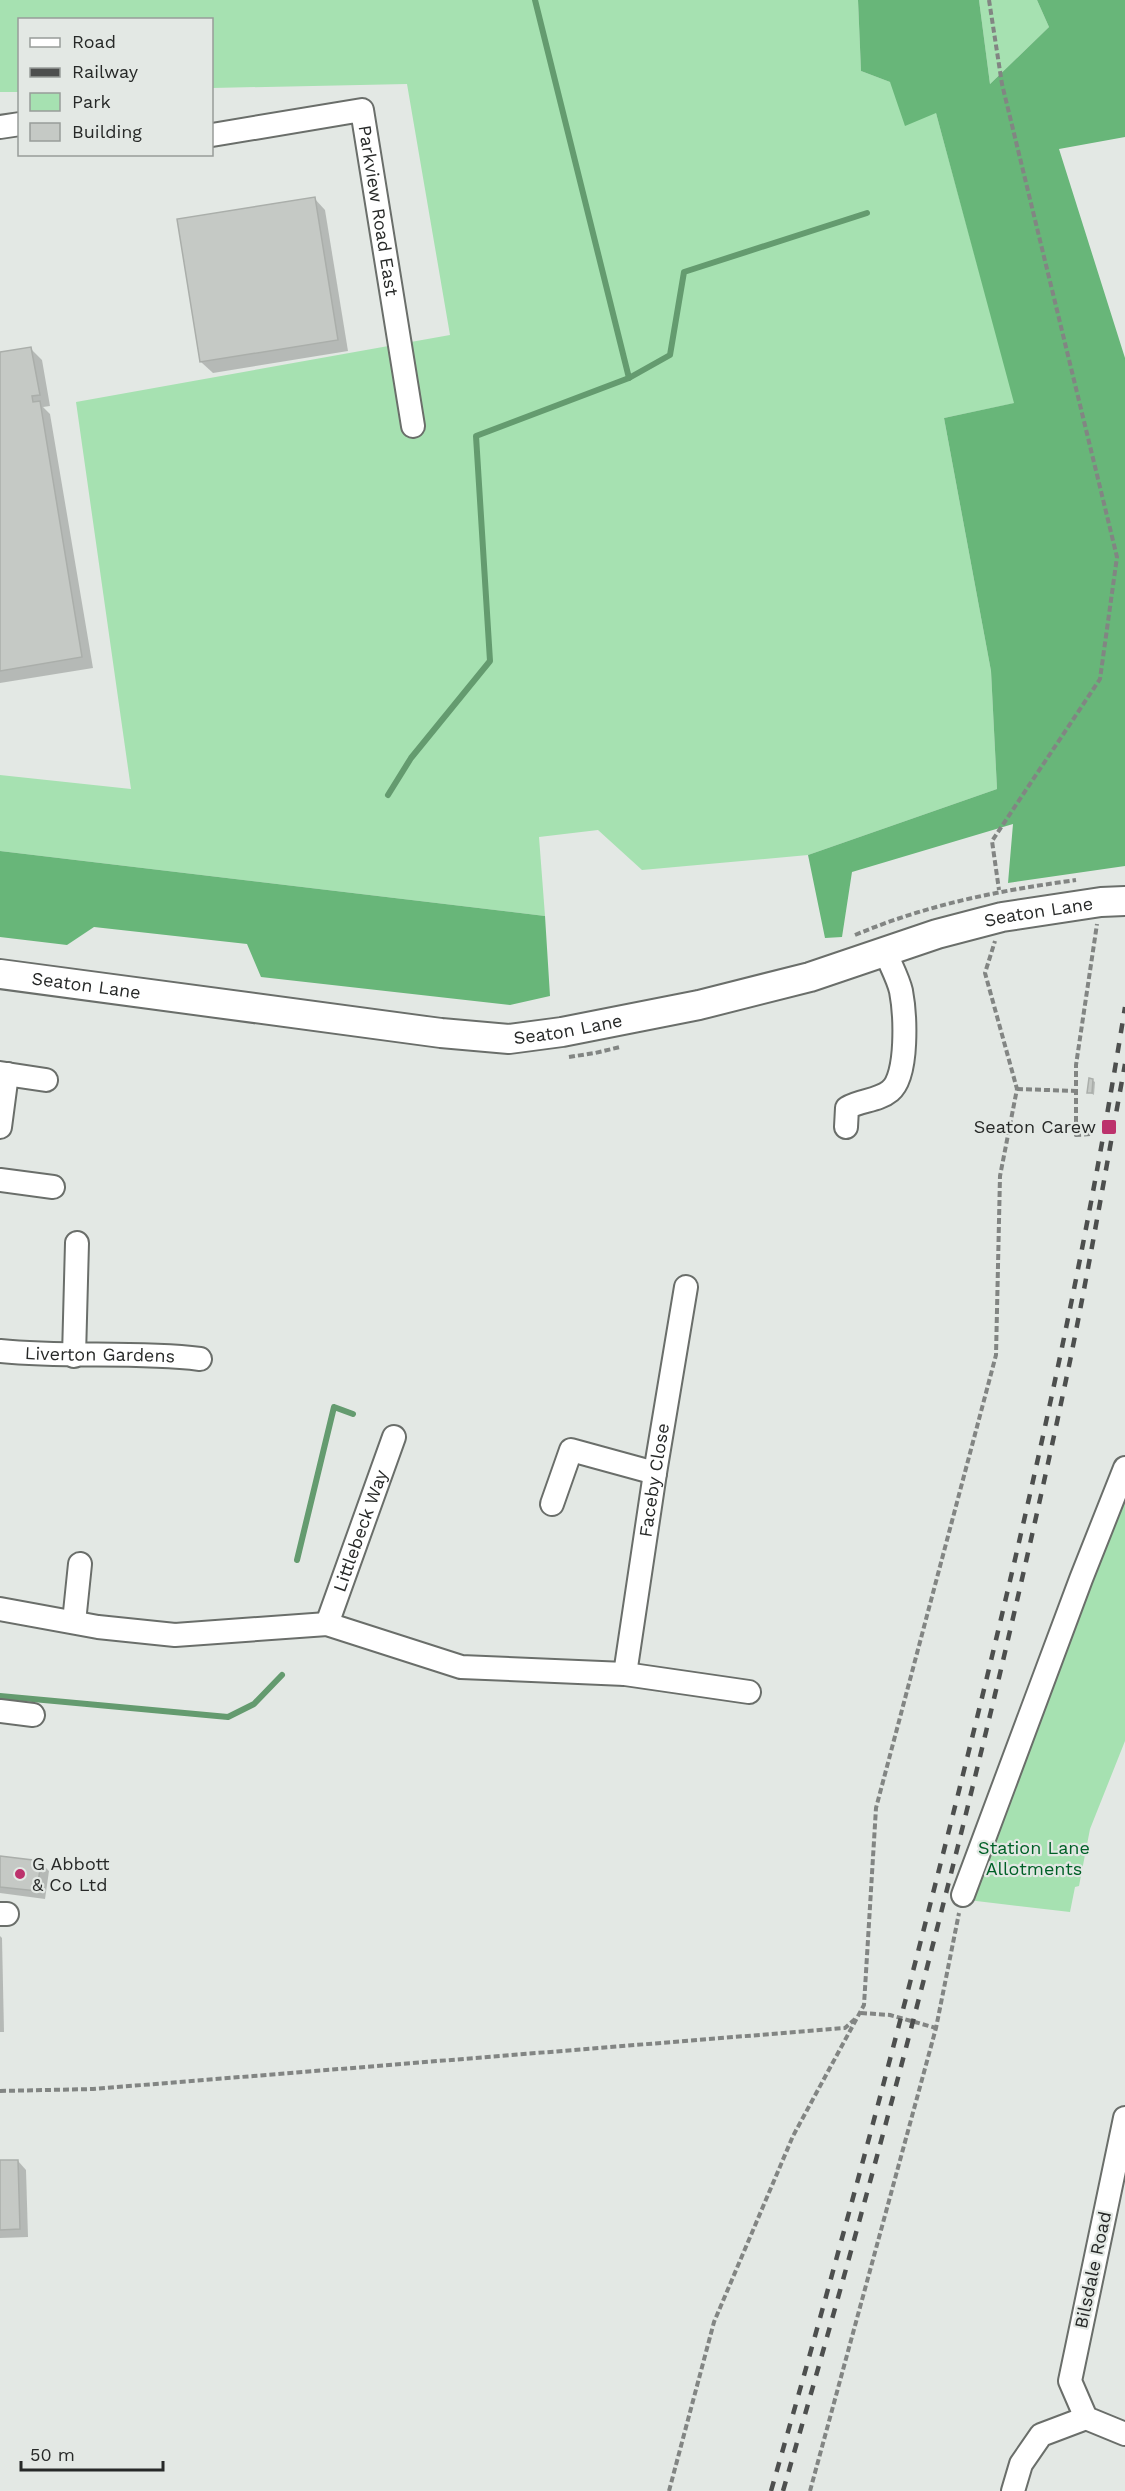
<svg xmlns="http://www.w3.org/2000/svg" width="1125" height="2491" font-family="'Work Sans',sans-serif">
<rect width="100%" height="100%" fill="#e3e8e4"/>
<g fill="#a6e1b1">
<polygon points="0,0 858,0 861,71 890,82 936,113 1015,403 944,418 991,671 997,789 808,855 642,870 598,830 539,837 545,916 0,851 0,775 131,789 76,402 450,335 407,84 212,88 212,20 20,20 19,92 0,92"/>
<polygon points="979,0 1037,0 1049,27 990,84"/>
<polygon points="1125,1489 1125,1741 1090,1829 1079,1886 1075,1887 1070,1912 968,1900"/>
</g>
<g fill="#68b679">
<polygon points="858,0 979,0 990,84 1049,27 1037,0 1125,0 1125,137 1059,149 1125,358 1125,866 1008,883 1013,824 852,872 842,937 825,938 808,855 997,789 991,671 944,418 1014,403 936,113 905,126 890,82 861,71"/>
<polygon points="0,851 545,916 550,996 510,1005 261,977 247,944 94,927 67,945 0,937"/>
</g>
<g fill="#0003">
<polygon points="314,198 325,210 348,351 213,373 201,362"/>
<polygon points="31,349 42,360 50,406 43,407 50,414 93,668 0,683 0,354"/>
<polygon points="1092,1080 1095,1082 1094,1095 1089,1092"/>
<polygon points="0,1857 40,1862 49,1871 45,1899 0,1893"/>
<polygon points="0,1936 2,1938 4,2032 0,2032"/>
<polygon points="18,2161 26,2170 28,2237 0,2238 0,2162"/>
</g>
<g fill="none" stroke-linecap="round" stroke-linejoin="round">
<g stroke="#649b6f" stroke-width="6">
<polyline points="535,0 629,378 670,355 684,272 867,213"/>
<polyline points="388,795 411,758 490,661 476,436 629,378"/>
<polyline points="297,1560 334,1407 353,1414"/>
<polyline points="0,1696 228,1717 254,1704 282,1675"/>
</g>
</g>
<g fill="#c5c9c5" stroke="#aaaeaa" stroke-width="1.5">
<polygon points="315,197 338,340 200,362 177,219"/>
<polygon points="31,347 40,395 32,396 33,402 40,401 82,657 0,671 0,352"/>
<polygon points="1089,1078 1093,1079 1092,1093 1087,1093"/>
<polygon points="0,1856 41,1861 37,1891 0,1887"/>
<polygon points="0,2160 18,2160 20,2229 0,2230"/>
</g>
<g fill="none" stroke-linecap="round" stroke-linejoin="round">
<g stroke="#6a6e6a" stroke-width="26">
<g id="minor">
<polyline points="0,127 20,124"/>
<path id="s1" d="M212,135L362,110L413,426"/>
<polyline points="0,1073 46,1080"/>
<polyline points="0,1127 7,1074"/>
<path d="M846,1127L847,1108C860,1100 878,1101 890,1091C909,1076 905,1012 901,991C898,978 890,964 885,951"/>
<polyline points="0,1180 53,1187"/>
<path id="s2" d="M0,1351C67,1358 134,1351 200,1359"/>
<polyline points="74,1356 77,1243"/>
<polyline points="552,1504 571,1450 655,1473"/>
<polyline points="0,1609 98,1627 175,1635 327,1624 461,1667 625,1674 749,1692"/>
<polyline points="74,1622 80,1564"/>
<path id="s3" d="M327,1624L394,1437"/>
<path id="s4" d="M625,1674L655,1473L686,1287"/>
<polyline points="0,1711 33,1715"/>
<polyline points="963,1895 1081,1579 1125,1468"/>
<polyline points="0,1914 7,1914"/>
<polyline points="1125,2118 1070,2381 1086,2418 1125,2434"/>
<polyline points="1013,2491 1021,2464 1041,2435 1086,2418"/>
</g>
</g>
<g stroke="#6a6e6a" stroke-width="32">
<g id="major">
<path id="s5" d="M0,974L441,1033L509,1039L562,1032L699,1005L810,977L937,934L1002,917L1101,902L1125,901"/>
</g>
</g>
<g stroke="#828583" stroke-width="4" stroke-dasharray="6 3" stroke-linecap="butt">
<polyline points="989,0 1002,84 1117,557 1100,679 992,841 999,890"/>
<path d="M855,935C929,904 997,891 1076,880"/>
<polyline points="569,1057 595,1053 620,1047"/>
<polyline points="1017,1089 1076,1091"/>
<polyline points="1090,1134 1076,1135 1076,1065 1097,924"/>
<polyline points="861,2013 890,2015 936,2028"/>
<polyline points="0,2091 93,2089 845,2028 855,2019"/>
<polyline points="669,2491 714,2322 793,2136 864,2005 876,1808 996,1355 1000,1176 1017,1089 985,973 995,941"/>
<polyline points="810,2491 936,2028 959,1913"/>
</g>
<use href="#minor" stroke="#fff" stroke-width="22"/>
<use href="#major" stroke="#fff" stroke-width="28"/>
<g stroke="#4d4f4e" stroke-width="4.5" stroke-dasharray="10 10" stroke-linecap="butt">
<path d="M771,2491C832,2280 889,2067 943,1854C1014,1574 1080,1292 1125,1007"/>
<path d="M783,2491C891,2118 990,1741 1070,1361C1090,1262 1107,1163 1125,1064"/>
</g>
</g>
<g fill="#bc326c" stroke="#e3e8e4" stroke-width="2">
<rect x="1101" y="1119" width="16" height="16" rx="3"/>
<circle cx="20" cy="1874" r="6"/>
</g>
<g text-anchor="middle" stroke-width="4.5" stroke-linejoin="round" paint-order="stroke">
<g font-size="18" fill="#272928" stroke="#e3e8e4">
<text dy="6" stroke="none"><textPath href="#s1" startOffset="254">Parkview Road East</textPath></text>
<text dy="6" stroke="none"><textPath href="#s5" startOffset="1059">Seaton Lane</textPath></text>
<text dy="6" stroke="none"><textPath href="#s5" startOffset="87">Seaton Lane</textPath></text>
<text dy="6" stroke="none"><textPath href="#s5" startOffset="573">Seaton Lane</textPath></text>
<text dy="6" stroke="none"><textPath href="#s2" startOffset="100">Liverton Gardens</textPath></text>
<text dy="6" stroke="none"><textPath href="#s4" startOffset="196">Faceby Close</textPath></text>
<text dy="6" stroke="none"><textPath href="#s3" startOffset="99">Littlebeck Way</textPath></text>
<text transform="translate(1093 2270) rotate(-78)" y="6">Bilsdale Road</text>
</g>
<g font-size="18" fill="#272928" stroke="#e3e8e4" text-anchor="end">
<text x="1096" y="1133">Seaton Carew</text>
<text x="32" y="1870" text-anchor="start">G Abbott<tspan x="32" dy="21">&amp; Co Ltd</tspan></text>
</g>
<g font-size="18" fill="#006027" stroke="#e3e8e4">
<text x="1034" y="1854">Station Lane<tspan x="1034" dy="21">Allotments</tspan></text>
</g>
</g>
<rect x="18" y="18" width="195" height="138" fill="#e3e8e4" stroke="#989c99" stroke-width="1.5"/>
<rect x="30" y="38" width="30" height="9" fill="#ffffff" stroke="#989c99" stroke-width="1.5"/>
<text x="72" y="48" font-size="18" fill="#272928">Road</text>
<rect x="30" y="68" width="30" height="9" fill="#4d4f4e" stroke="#989c99" stroke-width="1.5"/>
<text x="72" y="78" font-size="18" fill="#272928">Railway</text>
<rect x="30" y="93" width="30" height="18" fill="#a6e1b1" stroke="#989c99" stroke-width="1.5"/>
<text x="72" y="108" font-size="18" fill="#272928">Park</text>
<rect x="30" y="123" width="30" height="18" fill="#c5c9c5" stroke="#989c99" stroke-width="1.5"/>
<text x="72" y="138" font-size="18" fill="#272928">Building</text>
<path d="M21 2461v9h142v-9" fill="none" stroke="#272928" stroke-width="3"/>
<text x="30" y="2461" font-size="18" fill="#272928" stroke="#e3e8e4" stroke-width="4.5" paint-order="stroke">50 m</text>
</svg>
